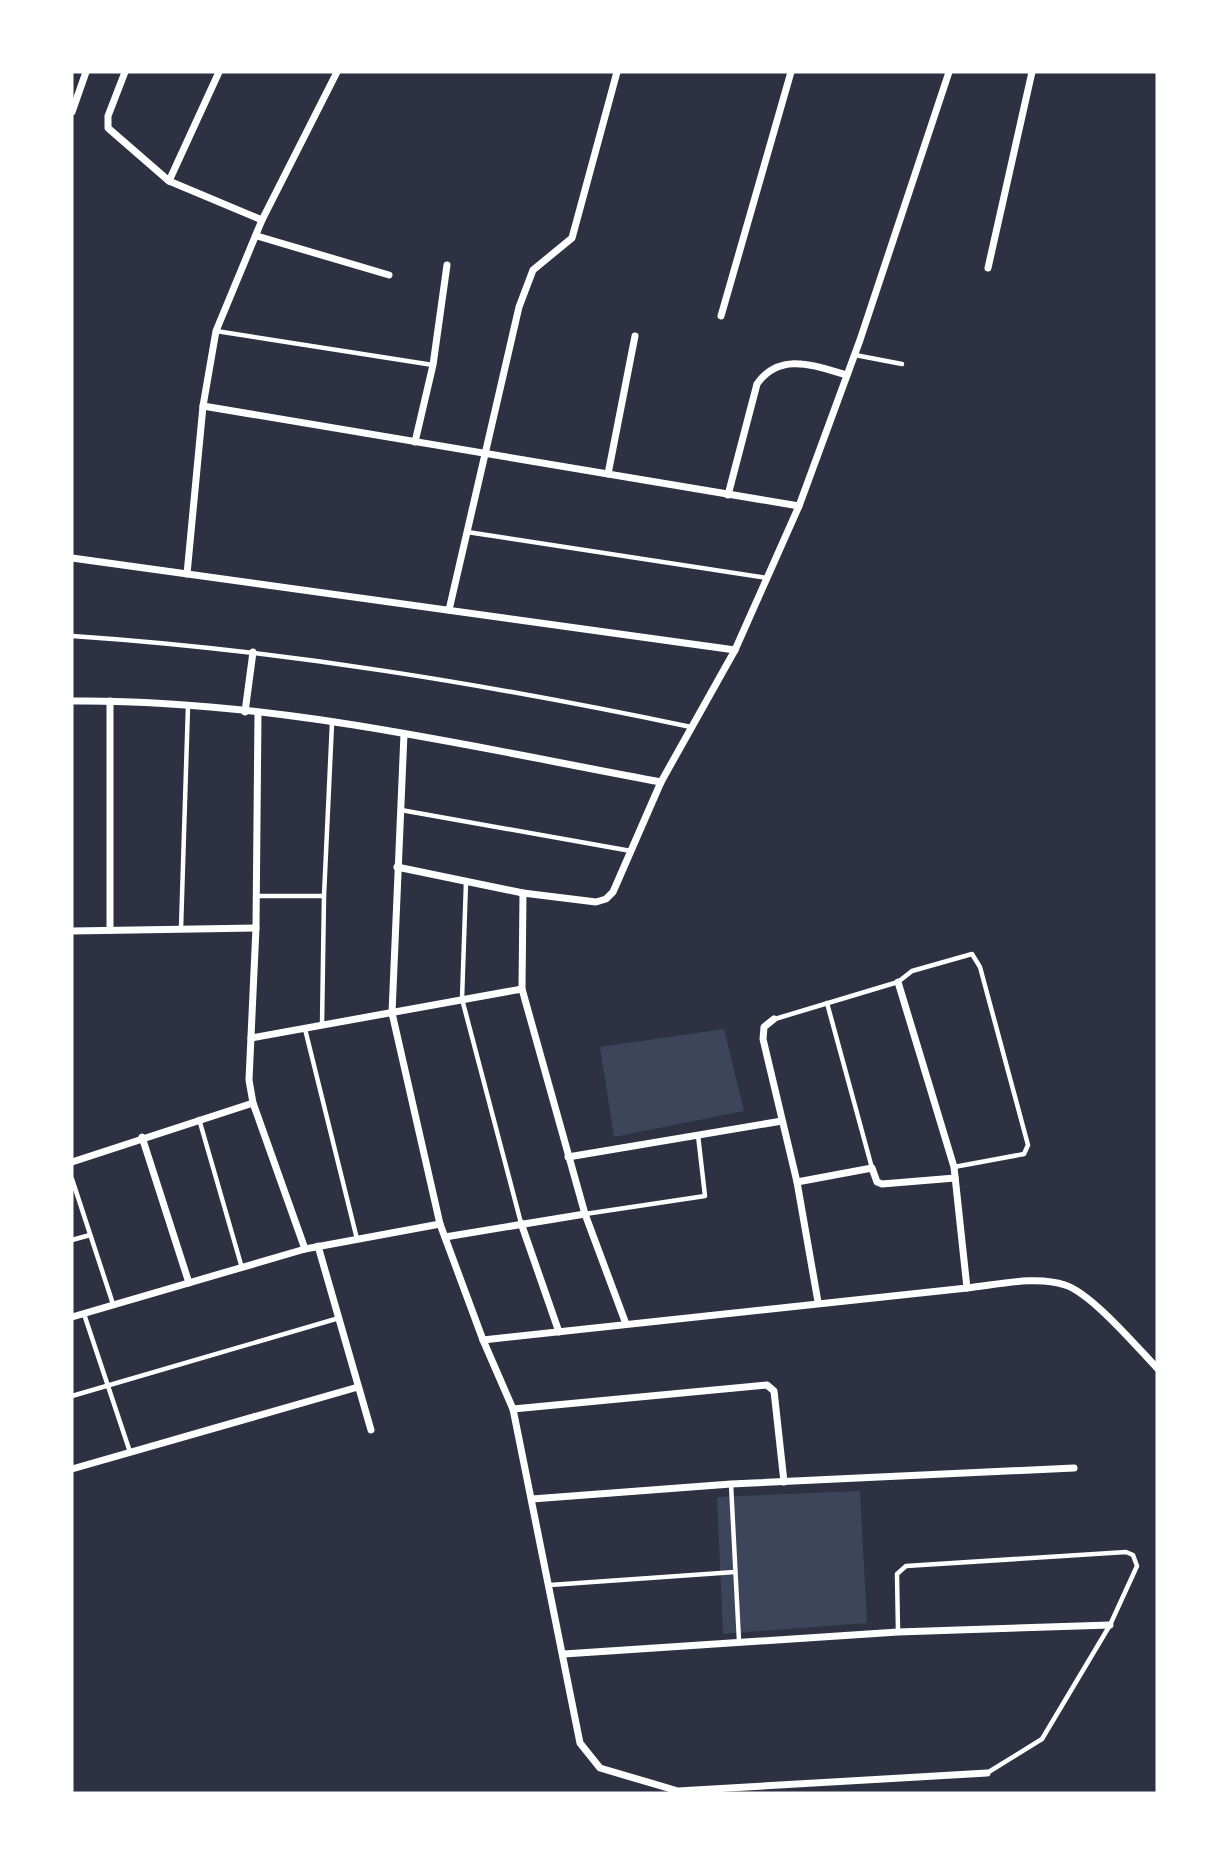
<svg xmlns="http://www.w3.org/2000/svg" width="1229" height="1865" font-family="'Source Sans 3',sans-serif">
<rect width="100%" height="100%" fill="#2d3142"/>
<g fill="#3c4559">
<polygon points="724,1029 744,1111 614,1137 600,1047"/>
<polygon points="860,1491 867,1623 723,1634 717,1497"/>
</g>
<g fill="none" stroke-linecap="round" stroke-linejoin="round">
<g stroke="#fff" stroke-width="4.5">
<polyline points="216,331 433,365"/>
<polyline points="855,355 902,364"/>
<polyline points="467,532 767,578"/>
<path d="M72,636C281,650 486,684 691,727"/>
<polyline points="401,810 631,851"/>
<polyline points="466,882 462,999 521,1223"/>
<polyline points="256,896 324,896"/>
<polyline points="181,929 188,706"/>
<polyline points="827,1003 872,1168"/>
<polyline points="775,1019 898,982 912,971 972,954 980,967 1028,1145 1024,1154 954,1167"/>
<polyline points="322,1026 324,896 332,723"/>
<polyline points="305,1029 357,1239"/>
<polyline points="199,1119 242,1268"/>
<polyline points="72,1179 113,1304"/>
<polyline points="585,1214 705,1196 698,1135"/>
<polyline points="72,1240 90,1235"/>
<polyline points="84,1314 130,1452"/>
<polyline points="72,1396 339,1318"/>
<polyline points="731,1484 739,1641"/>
<polyline points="550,1585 735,1572"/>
<polyline points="898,1632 897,1574 906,1566 1126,1552 1133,1555 1137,1566 1110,1625 1042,1739 987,1773"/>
</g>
<g stroke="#fff" stroke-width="7">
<polyline points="125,72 108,116 108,128 169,181"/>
<polyline points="219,72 169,181 262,220"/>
<polyline points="72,112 86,72"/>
<polyline points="257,236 389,275"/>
<polyline points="988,268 1032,72"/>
<polyline points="721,316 791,72"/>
<polyline points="203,406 799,506"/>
<polyline points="415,442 433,365 447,265"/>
<polyline points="608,474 635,336"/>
<path d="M728,495L757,384C780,351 815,366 847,375"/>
<polyline points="72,558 735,650"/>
<polyline points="187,574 203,406 216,331 262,220 337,72"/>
<polyline points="449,610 519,307 533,270 572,238 617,72"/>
<path d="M72,701C270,699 467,746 661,782"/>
<polyline points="110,701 110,930"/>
<polyline points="245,712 253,652"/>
<polyline points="258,713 256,928 249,1080 253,1103 305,1249"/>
<polyline points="404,734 392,1013 440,1224 483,1340 513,1409 580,1743 600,1768 678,1791 987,1773"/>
<polyline points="397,867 523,893 596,902 606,899 613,892 661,782 735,650 799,506 860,340 949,72"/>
<polyline points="523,893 522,989 585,1214 626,1324"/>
<polyline points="72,931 256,928"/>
<polyline points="774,1019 764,1027 763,1039 797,1182 818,1302"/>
<polyline points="251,1038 522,989"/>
<polyline points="142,1137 189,1283"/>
<polyline points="568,1157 782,1121"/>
<polyline points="72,1162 253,1103"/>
<polyline points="797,1182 872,1168 877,1182 882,1184 955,1178"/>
<polyline points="521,1223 559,1332"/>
<polyline points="445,1237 585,1214"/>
<polyline points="318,1246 371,1430"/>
<path d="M967,1288C997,1285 1036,1275 1065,1285C1091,1293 1137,1347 1157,1368"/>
<polyline points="72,1317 305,1249 440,1224"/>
<polyline points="483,1340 967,1288 954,1167 898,982"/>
<polyline points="513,1409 767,1385 774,1391 784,1482"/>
<polyline points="72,1469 358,1387"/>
<polyline points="532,1499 731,1484 1074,1468"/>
<polyline points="564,1654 898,1632 1110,1625"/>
</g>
</g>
<rect width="1229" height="1865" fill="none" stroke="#ffffff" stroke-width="147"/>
</svg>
